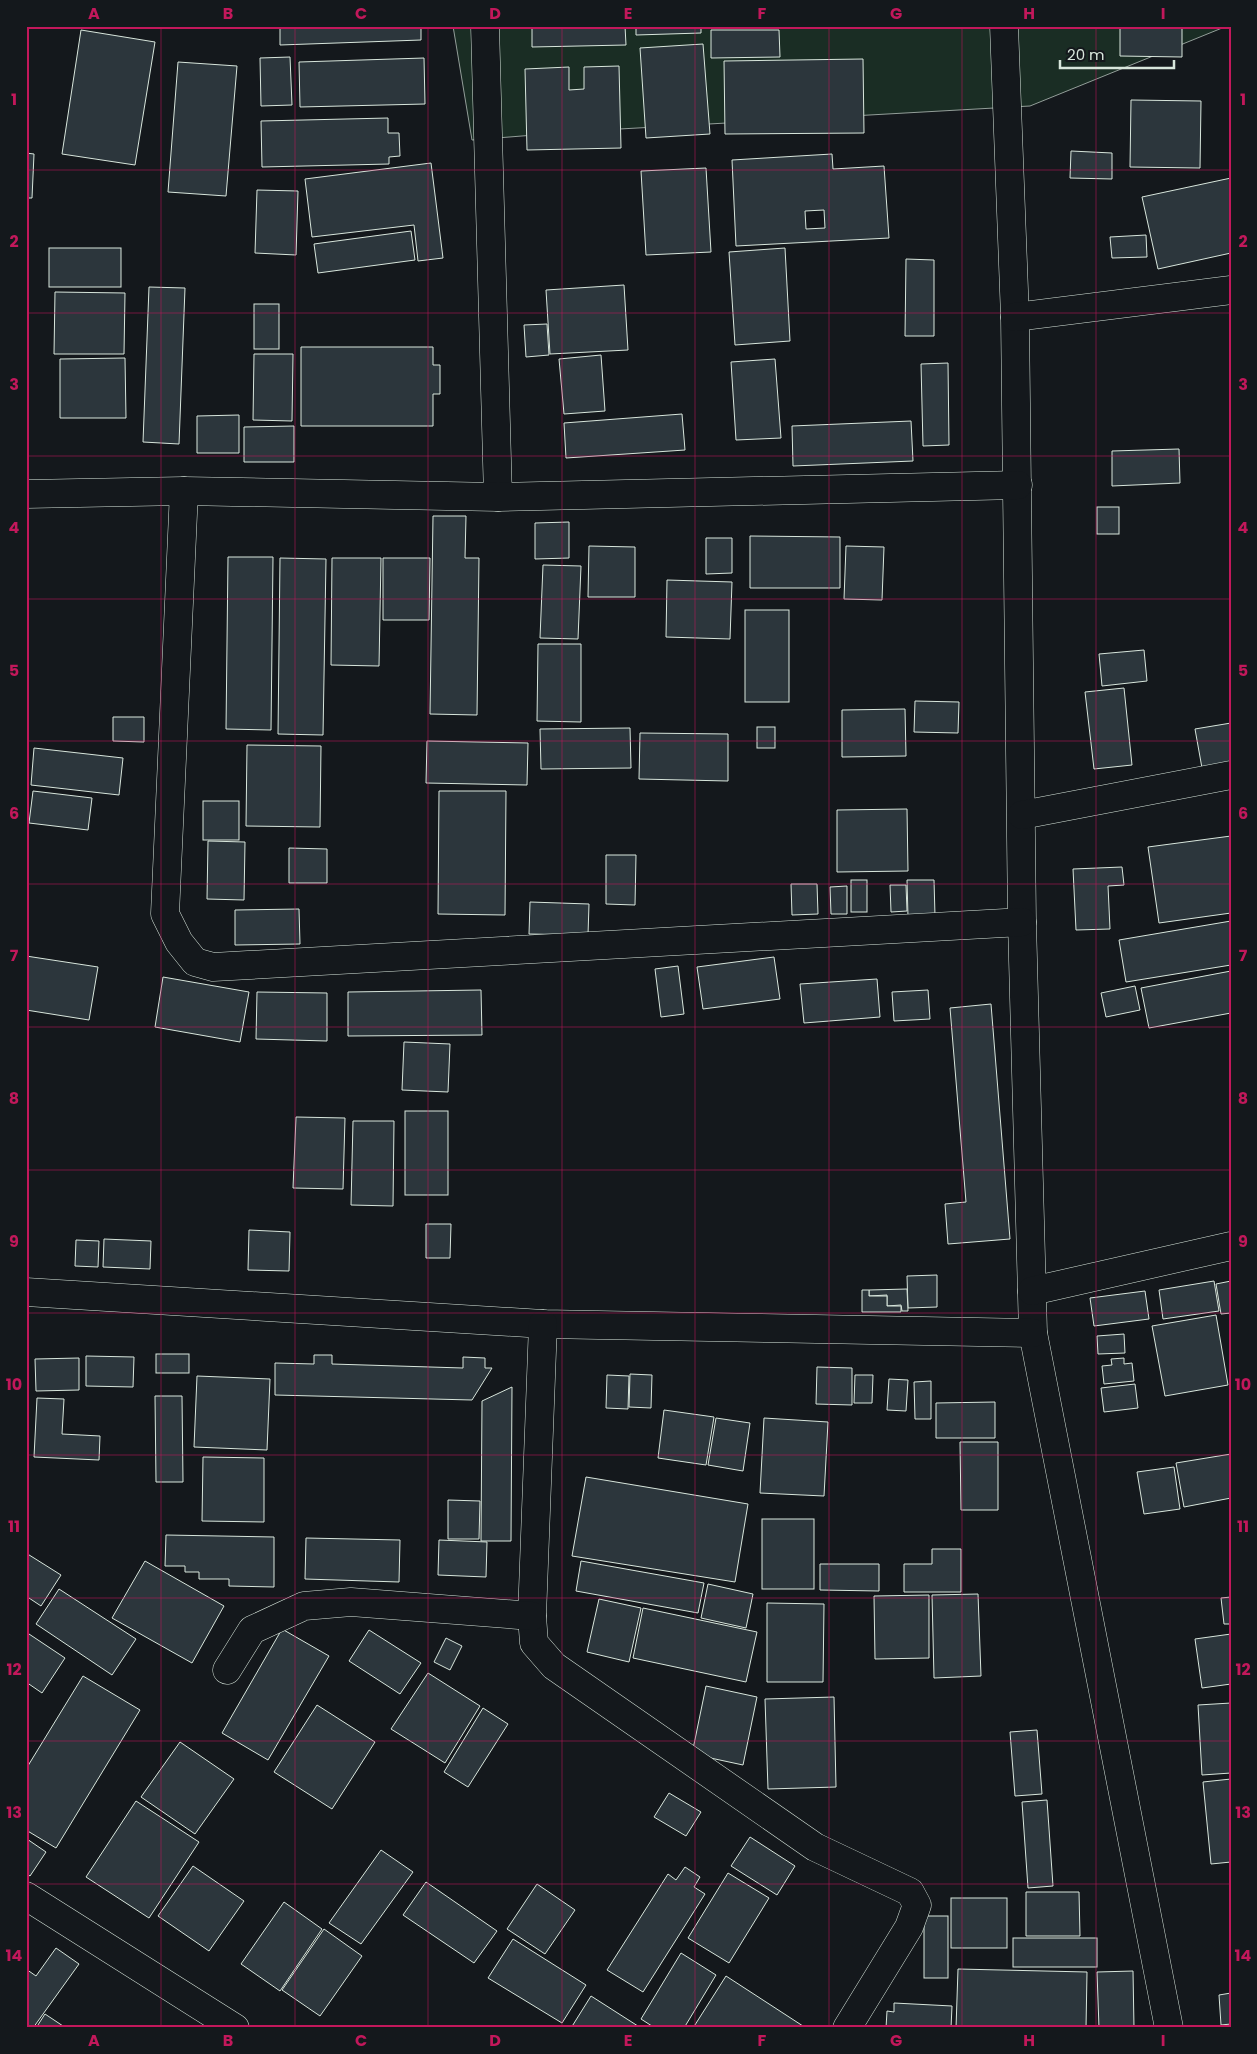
<svg xmlns="http://www.w3.org/2000/svg" width="1257" height="2054" font-family="Poppins,sans-serif">
	<style>
		.green { fill: #1a2d24; stroke: #939e99 }
		.building { fill: #2c363c; stroke: #d8e6dc; fill-rule: evenodd }
		.lines { fill: none; stroke-linecap: round; stroke-linejoin: round }
		.minor-casing { stroke: #d8e6dc; stroke-width: 29 }
		.minor { stroke: #14181c; stroke-width: 28 }
		.grid { fill: none; stroke: #c2185b; stroke-width: 1; stroke-opacity: 0.55 }
		.neatline { fill: none; stroke: #c2185b; stroke-width: 2 }
		.grid-label { font-size: 16px; text-anchor: middle; font-weight: bold; fill: #c2185b }
	</style>
	<rect width="100%" height="100%" fill="#14181c"/>
	<path class="green" d="M453,26H1227L1030,106L584,131L472,140Z"/>
	<g class="building">
		<path d="M280,26H421V40L280,45Z"/>
		<path d="M532,26H625L626,45L532,47Z"/>
		<path d="M636,26H701V33L636,35Z"/>
		<path d="M1120,26H1182V57L1120,56Z"/>
		<path d="M81,30L155,42L135,165L62,154Z"/>
		<path d="M711,30H779L780,57L711,58Z"/>
		<path d="M703,44L710,134L646,138L640,48Z"/>
		<path d="M290,57L292,105L261,106L260,58Z"/>
		<path d="M424,58L425,104L300,107L299,62Z"/>
		<path d="M863,59L864,133L725,134L724,61Z"/>
		<path d="M178,62L237,66L226,196L168,192Z"/>
		<path d="M619,66L621,148L527,150L525,69L569,67V90L584,89V67Z"/>
		<path d="M1131,100L1201,101L1200,168L1130,167Z"/>
		<path d="M388,118V133H399L400,156L389,157V164L262,167L261,121Z"/>
		<path d="M1071,151L1112,153V179L1070,178Z"/>
		<path d="M26,153L34,154L32,198H26Z"/>
		<path d="M832,154L833,169L884,166L889,238L736,246L732,160ZM824,210L825,228L806,229L805,211Z"/>
		<path d="M431,163L443,258L418,261L414,225L312,237L305,179Z"/>
		<path d="M706,168L711,252L646,255L641,171Z"/>
		<path d="M1231,178V253L1158,269L1142,197Z"/>
		<path d="M257,190L298,191L296,255L255,253Z"/>
		<path d="M411,231L415,260L318,273L314,244Z"/>
		<path d="M1146,235L1147,257L1112,258L1110,237Z"/>
		<rect x="49" y="248" width="72" height="39"/>
		<path d="M785,248L790,341L735,345L729,252Z"/>
		<path d="M906,259L934,260V336H905Z"/>
		<path d="M624,285L628,350L550,354L546,290Z"/>
		<path d="M149,287L185,288L179,444L143,442Z"/>
		<path d="M55,292L125,293L124,354H54Z"/>
		<rect x="254" y="304" width="25" height="45"/>
		<path d="M547,324L549,355L526,357L524,325Z"/>
		<path d="M301,347H433V365H440V394H433V426H301Z"/>
		<path d="M254,354H293L292,421L253,420Z"/>
		<path d="M601,355L605,411L564,414L559,359Z"/>
		<path d="M125,358L126,418H60V359Z"/>
		<path d="M775,359L781,438L736,440L731,362Z"/>
		<path d="M948,363L949,445L923,446L921,364Z"/>
		<path d="M26,414H28L27,458H26Z"/>
		<path d="M682,414L685,450L566,458L564,423Z"/>
		<path d="M239,415V453H197V416Z"/>
		<path d="M911,421L913,461L793,466L792,426Z"/>
		<path d="M294,426V462H244V427Z"/>
		<path d="M1179,449L1180,483L1112,486V451Z"/>
		<rect x="1097" y="507" width="22" height="27"/>
		<path d="M433,516H466L465,558H479L477,715L430,714Z"/>
		<path d="M569,522V558L535,559V523Z"/>
		<path d="M750,536L840,537V588H750Z"/>
		<path d="M706,538H732V573L706,574Z"/>
		<path d="M589,546L635,547V597H588Z"/>
		<path d="M846,546L884,547L882,600L844,599Z"/>
		<path d="M228,557H273L271,730L226,729Z"/>
		<path d="M280,558L326,559L323,735L278,734Z"/>
		<path d="M332,558H381L379,666L331,665Z"/>
		<path d="M383,558H430L429,620H383Z"/>
		<path d="M543,565L581,566L578,639L540,638Z"/>
		<path d="M667,580L732,582L730,639L666,637Z"/>
		<rect x="745" y="610" width="44" height="92"/>
		<path d="M538,644H581V722L537,721Z"/>
		<path d="M1144,650L1147,681L1102,686L1099,654Z"/>
		<path d="M1124,688L1132,765L1094,769L1085,692Z"/>
		<path d="M915,701L959,702L958,733L914,732Z"/>
		<path d="M905,709L906,756L842,757V710Z"/>
		<path d="M113,717H144V742L113,741Z"/>
		<path d="M1231,723V763L1202,768L1195,729Z"/>
		<rect x="757" y="727" width="18" height="21"/>
		<path d="M630,728L631,768L541,769L540,729Z"/>
		<path d="M640,733L728,734V781L639,779Z"/>
		<path d="M427,741L528,743L527,785L426,783Z"/>
		<path d="M247,745L321,746L320,827L246,826Z"/>
		<path d="M34,748L123,758L119,795L31,785Z"/>
		<path d="M33,791L92,798L88,830L29,823Z"/>
		<path d="M439,791H506L505,915L438,914Z"/>
		<rect x="203" y="801" width="36" height="39"/>
		<path d="M907,809L908,871L837,872V810Z"/>
		<path d="M1231,836V913L1159,923L1148,847Z"/>
		<path d="M208,841L245,842L244,900L207,899Z"/>
		<path d="M289,848L327,849V883H289Z"/>
		<path d="M606,855H636L635,905L606,904Z"/>
		<path d="M1122,867L1124,885L1108,886L1110,929L1076,930L1073,869Z"/>
		<rect x="851" y="880" width="16" height="32"/>
		<path d="M907,880H934L935,916L908,917Z"/>
		<path d="M791,884H817L818,914L792,915Z"/>
		<path d="M890,885H906L907,911L891,912Z"/>
		<path d="M847,886V914H831L830,887Z"/>
		<path d="M530,902L589,904L588,935L529,934Z"/>
		<path d="M299,909L300,944L235,945V910Z"/>
		<path d="M1231,921V965L1126,982L1119,940Z"/>
		<path d="M26,956L98,967L89,1020L26,1010Z"/>
		<path d="M774,957L780,999L703,1009L697,967Z"/>
		<path d="M678,966L684,1014L661,1017L655,969Z"/>
		<path d="M1231,971V1013L1149,1028L1141,988Z"/>
		<path d="M163,977L249,992L240,1042L155,1027Z"/>
		<path d="M877,979L880,1017L804,1023L800,984Z"/>
		<path d="M1135,986L1140,1010L1106,1017L1101,993Z"/>
		<path d="M481,990L482,1035L348,1036V992Z"/>
		<path d="M928,990L930,1019L894,1021L892,992Z"/>
		<path d="M257,992L327,993V1041L256,1039Z"/>
		<path d="M991,1004L1010,1239L948,1244L945,1204L966,1202L950,1008Z"/>
		<path d="M404,1042L450,1044L448,1092L402,1090Z"/>
		<rect x="405" y="1111" width="43" height="84"/>
		<path d="M296,1117L345,1118L343,1189L293,1188Z"/>
		<path d="M353,1121H394L393,1206L351,1205Z"/>
		<path d="M426,1224H451L450,1258H426Z"/>
		<path d="M249,1230L290,1232L289,1271L248,1270Z"/>
		<path d="M104,1239L151,1241L150,1269L103,1267Z"/>
		<path d="M76,1240L99,1241L98,1267L75,1266Z"/>
		<path d="M937,1275V1307L908,1308L907,1276Z"/>
		<path d="M1214,1281L1219,1311L1163,1319L1159,1290Z"/>
		<path d="M1231,1281V1313L1221,1314L1216,1284Z"/>
		<path d="M907,1289L908,1311H902L901,1305L887,1306V1295L869,1296V1290Z"/>
		<path d="M862,1290H869V1296H887V1306H901V1312H862Z"/>
		<path d="M1145,1291L1149,1319L1094,1326L1090,1298Z"/>
		<path d="M1216,1315L1228,1385L1165,1396L1152,1326Z"/>
		<path d="M1124,1334L1125,1353L1098,1354L1097,1336Z"/>
		<rect x="156" y="1354" width="33" height="19"/>
		<path d="M314,1355H332V1364L463,1368V1357L485,1358V1368H492L472,1400L275,1395V1363L314,1364Z"/>
		<path d="M86,1356L134,1357L133,1387L86,1386Z"/>
		<path d="M79,1358V1390L36,1391L35,1359Z"/>
		<path d="M1124,1358V1364L1132,1363L1134,1381L1104,1384L1102,1366L1112,1365L1111,1359Z"/>
		<path d="M817,1367L852,1368V1405L816,1404Z"/>
		<path d="M630,1374L652,1375L651,1408L629,1407Z"/>
		<path d="M607,1375L629,1376L628,1409L606,1408Z"/>
		<path d="M855,1375H873L872,1403H854Z"/>
		<path d="M197,1376L270,1379L267,1450L194,1447Z"/>
		<path d="M889,1379L908,1380L906,1411L887,1410Z"/>
		<path d="M931,1381V1419H915L914,1382Z"/>
		<path d="M1135,1384L1138,1408L1104,1412L1101,1388Z"/>
		<path d="M512,1387L511,1541H481L482,1401Z"/>
		<path d="M155,1396H182L183,1482H156Z"/>
		<path d="M37,1398L64,1399L62,1434L100,1436L99,1460L34,1457Z"/>
		<path d="M995,1402V1438H936V1403Z"/>
		<path d="M664,1410L714,1417L706,1465L658,1458Z"/>
		<path d="M716,1418L750,1423L743,1471L708,1465Z"/>
		<path d="M764,1418L828,1422L824,1496L760,1493Z"/>
		<path d="M960,1442H998V1510H961Z"/>
		<path d="M1231,1454V1498L1184,1507L1176,1463Z"/>
		<path d="M203,1457L264,1458V1522L202,1521Z"/>
		<path d="M1174,1467L1180,1509L1144,1514L1137,1472Z"/>
		<path d="M586,1477L748,1504L735,1582L572,1556Z"/>
		<path d="M448,1500L480,1501L479,1539H448Z"/>
		<rect x="762" y="1519" width="52" height="70"/>
		<path d="M166,1535L274,1537V1587L229,1586V1579H199V1572H185V1566H165Z"/>
		<path d="M306,1538L400,1540L399,1582L305,1579Z"/>
		<path d="M439,1540L487,1542L486,1577L438,1575Z"/>
		<path d="M932,1549H961V1592H904V1564H932Z"/>
		<path d="M26,1553L61,1575L41,1606L26,1596Z"/>
		<path d="M145,1561L224,1606L192,1663L112,1618Z"/>
		<path d="M581,1561L704,1583L698,1613L576,1591Z"/>
		<path d="M820,1564H879V1591L820,1590Z"/>
		<path d="M708,1584L753,1594L746,1628L701,1618Z"/>
		<path d="M59,1589L136,1639L112,1675L36,1624Z"/>
		<path d="M978,1594L981,1676L934,1678L932,1595Z"/>
		<path d="M929,1595V1658L875,1659L874,1596Z"/>
		<path d="M1231,1597V1624H1224L1221,1598Z"/>
		<path d="M599,1599L641,1608L629,1662L587,1652Z"/>
		<path d="M767,1603L824,1604L823,1682H767Z"/>
		<path d="M643,1608L757,1632L746,1682L633,1658Z"/>
		<path d="M282,1629L329,1656L268,1760L222,1733Z"/>
		<path d="M369,1630L421,1663L400,1694L349,1661Z"/>
		<path d="M26,1632L65,1658L42,1693L26,1682Z"/>
		<path d="M1231,1634V1684L1202,1688L1195,1639Z"/>
		<path d="M446,1638L462,1646L450,1670L434,1662Z"/>
		<path d="M428,1673L480,1706L445,1763L391,1729Z"/>
		<path d="M83,1676L140,1710L56,1848L26,1830V1769Z"/>
		<path d="M706,1686L757,1697L743,1765L692,1754Z"/>
		<path d="M834,1697L836,1787L768,1789L765,1699Z"/>
		<path d="M1231,1703V1773L1202,1775L1198,1705Z"/>
		<path d="M317,1705L375,1742L332,1809L274,1772Z"/>
		<path d="M483,1708L508,1724L468,1787L444,1772Z"/>
		<path d="M1037,1730L1042,1794L1015,1796L1010,1732Z"/>
		<path d="M180,1742L234,1779L195,1834L141,1797Z"/>
		<path d="M1231,1779V1862L1211,1864L1203,1782Z"/>
		<path d="M669,1793L701,1812L686,1836L654,1817Z"/>
		<path d="M1047,1800L1053,1886L1028,1888L1022,1802Z"/>
		<path d="M136,1801L199,1842L149,1918L86,1877Z"/>
		<path d="M750,1837L795,1866L777,1895L731,1866Z"/>
		<path d="M27,1839L46,1852L30,1876L26,1873Z"/>
		<path d="M381,1850L413,1872L361,1944L329,1923Z"/>
		<path d="M193,1866L244,1901L209,1951L158,1916Z"/>
		<path d="M685,1867L700,1877L694,1887L705,1894L643,1992L607,1970L668,1874L676,1880Z"/>
		<path d="M728,1873L769,1898L729,1963L688,1938Z"/>
		<path d="M426,1882L497,1931L474,1963L403,1915Z"/>
		<path d="M537,1884L575,1910L545,1954L507,1929Z"/>
		<path d="M1026,1892H1079L1080,1936H1026Z"/>
		<rect x="951" y="1898" width="56" height="50"/>
		<path d="M284,1902L322,1929L280,1991L241,1964Z"/>
		<rect x="924" y="1916" width="24" height="62"/>
		<path d="M324,1929L362,1956L320,2016L282,1990Z"/>
		<rect x="1013" y="1938" width="84" height="29"/>
		<path d="M513,1939L586,1985L562,2023L488,1978Z"/>
		<path d="M56,1948L79,1964L33,2028H26V1969L36,1976Z"/>
		<path d="M681,1953L716,1975L684,2028H655L641,2019Z"/>
		<path d="M958,1969L1087,1972L1086,2028H956Z"/>
		<path d="M1133,1971L1134,2028H1099L1097,1972Z"/>
		<path d="M726,1976L806,2028H693Z"/>
		<path d="M1231,1993V2024L1221,2025L1219,1995Z"/>
		<path d="M591,1996L641,2028H571Z"/>
		<path d="M894,2003L952,2006L951,2028H886L887,2011L894,2012Z"/>
		<path d="M45,2014L66,2028H36Z"/>
	</g>
	<g class="lines">
		<defs>
			<g id="minor">
				<path d="M485,26L498,497"/>
				<path d="M1004,26L1015,317L1022,922L1033,1333L1169,2028"/>
				<path d="M1015,317L1231,290"/>
				<path d="M184,491L165,914L179,942L195,962L213,967L1022,922"/>
				<path d="M26,494L184,491L498,497L1018,485"/>
				<path d="M1022,815L1231,775"/>
				<path d="M1032,1291L1231,1246"/>
				<path d="M26,1292L543,1324L1033,1333"/>
				<path d="M543,1324L532,1616L534,1643L554,1666L815,1847L910,1892L917,1905L909,1927L847,2028"/>
				<path d="M227,1670L252,1630L304,1606L351,1602L532,1616"/>
				<path d="M26,1896L235,2028"/>
			</g>
		</defs>
		<use href="#minor" class="minor-casing"/>
		<use href="#minor" class="minor"/>
	</g>
	<path class="grid" d="M161,26V2028M295,26V2028M428,26V2028M562,26V2028M695,26V2028M829,26V2028M962,26V2028M1096,26V2028M26,170H1231M26,313H1231M26,456H1231M26,599H1231M26,741H1231M26,884H1231M26,1027H1231M26,1170H1231M26,1313H1231M26,1455H1231M26,1598H1231M26,1741H1231M26,1884H1231"/>
	<rect width="1257" height="2054" fill="none" stroke="#14181c" stroke-width="55"/>
	<path d="M1060 60v8h114v-8" fill="none" stroke="#d8e6dc" stroke-width="2.5"/>
	<text x="1067" y="60" font-size="15" fill="#d8e6dc" stroke="#14181c" stroke-width="4" paint-order="stroke">20 m</text>
	<rect x="28" y="28" width="1202" height="1998" class="neatline"/>
	<g class="grid-label">
		<text x="94" y="19">A</text>
		<text x="228" y="19">B</text>
		<text x="361" y="19">C</text>
		<text x="495" y="19">D</text>
		<text x="628" y="19">E</text>
		<text x="762" y="19">F</text>
		<text x="896" y="19">G</text>
		<text x="1029" y="19">H</text>
		<text x="1163" y="19">I</text>
		<text x="14" y="105">1</text>
		<text x="1243" y="105">1</text>
		<text x="14" y="247">2</text>
		<text x="1243" y="247">2</text>
		<text x="14" y="390">3</text>
		<text x="1243" y="390">3</text>
		<text x="14" y="533">4</text>
		<text x="1243" y="533">4</text>
		<text x="14" y="676">5</text>
		<text x="1243" y="676">5</text>
		<text x="14" y="819">6</text>
		<text x="1243" y="819">6</text>
		<text x="14" y="961">7</text>
		<text x="1243" y="961">7</text>
		<text x="14" y="1104">8</text>
		<text x="1243" y="1104">8</text>
		<text x="14" y="1247">9</text>
		<text x="1243" y="1247">9</text>
		<text x="14" y="1390">10</text>
		<text x="1243" y="1390">10</text>
		<text x="14" y="1532">11</text>
		<text x="1243" y="1532">11</text>
		<text x="14" y="1675">12</text>
		<text x="1243" y="1675">12</text>
		<text x="14" y="1818">13</text>
		<text x="1243" y="1818">13</text>
		<text x="14" y="1961">14</text>
		<text x="1243" y="1961">14</text>
		<text x="94" y="2046">A</text>
		<text x="228" y="2046">B</text>
		<text x="361" y="2046">C</text>
		<text x="495" y="2046">D</text>
		<text x="628" y="2046">E</text>
		<text x="762" y="2046">F</text>
		<text x="896" y="2046">G</text>
		<text x="1029" y="2046">H</text>
		<text x="1163" y="2046">I</text>
	</g>
</svg>
